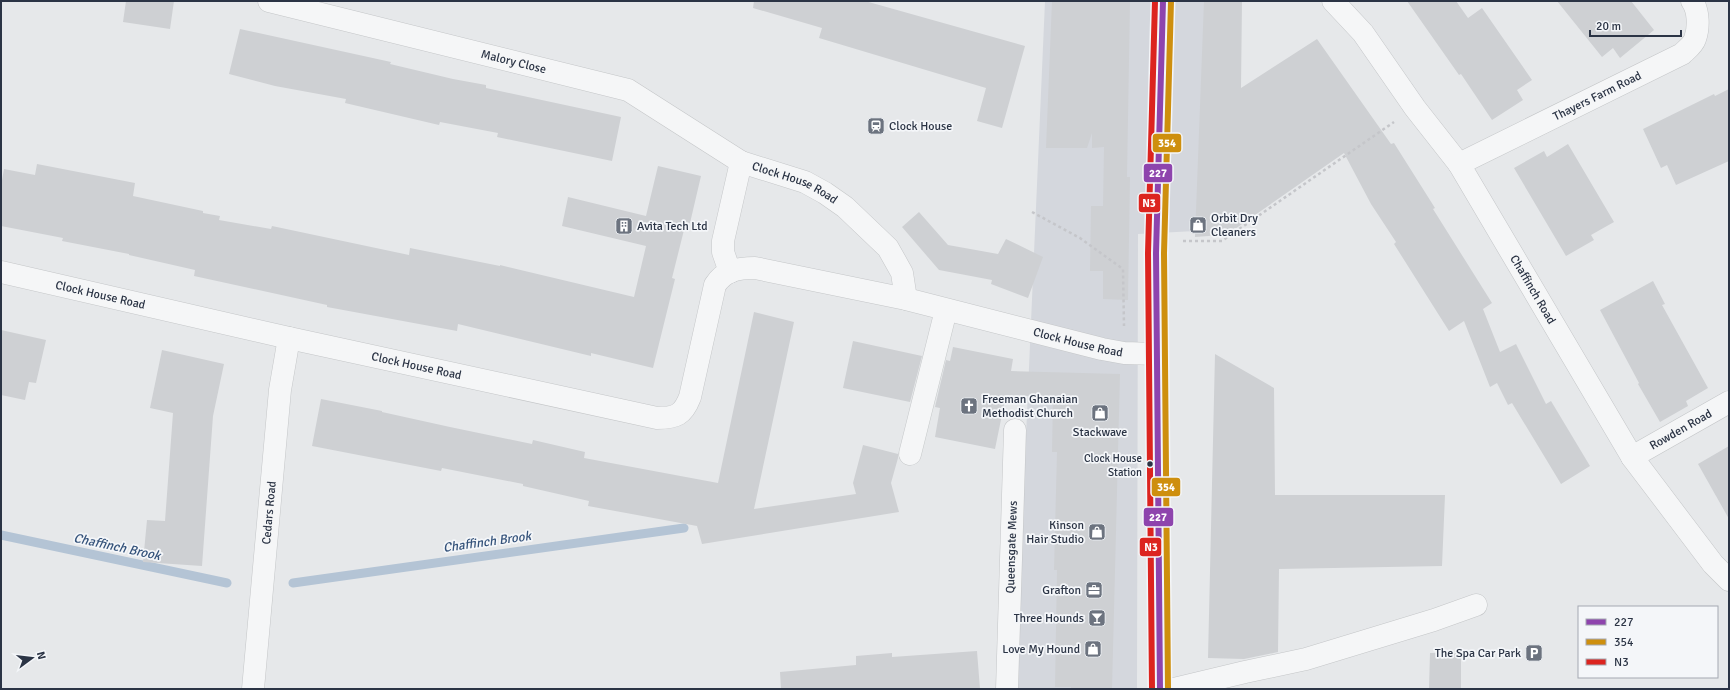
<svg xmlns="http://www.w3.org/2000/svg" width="1730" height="690" font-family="Signika,sans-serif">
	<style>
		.built { fill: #d4d7dd }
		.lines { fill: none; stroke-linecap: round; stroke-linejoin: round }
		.stream { stroke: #b4c4d5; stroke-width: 9 }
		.building { fill: #ced0d3 }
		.minor-casing { stroke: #c4c6c8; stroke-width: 23 }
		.major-casing { stroke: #c2c5c8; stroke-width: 23 }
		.path { stroke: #c5c6ca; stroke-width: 2.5; stroke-dasharray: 3 3; stroke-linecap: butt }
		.minor { stroke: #f5f6f7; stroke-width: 22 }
		.major { stroke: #f8f8f8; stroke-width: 22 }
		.bus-1-casing { stroke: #f4f6f9; stroke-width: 9 }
		.bus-2-casing { stroke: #f4f6f9; stroke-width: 9 }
		.bus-3-casing { stroke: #f4f6f9; stroke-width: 9 }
		.bus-1 { stroke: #8e44ad; stroke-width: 6 }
		.bus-2 { stroke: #ce8f0e; stroke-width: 6 }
		.bus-3 { stroke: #dc241f; stroke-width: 6 }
		.bus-dot { fill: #2b3445; stroke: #f4f6f9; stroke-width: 1.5 }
		.labels { text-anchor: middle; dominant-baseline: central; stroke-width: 3.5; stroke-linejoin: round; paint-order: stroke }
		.bus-label { font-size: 11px; fill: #2b3445; stroke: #f4f6f9; text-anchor: end }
		.street-label { font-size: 12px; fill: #2b3445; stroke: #f4f6f9 }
		.poi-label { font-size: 12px; fill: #2b3445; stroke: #f4f6f9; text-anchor: end }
		.water-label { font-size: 13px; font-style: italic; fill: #34527a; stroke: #f4f6f9 }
		.line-badge { stroke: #f4f6f9; stroke-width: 1.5 }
		.badge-label { font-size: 11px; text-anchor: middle; font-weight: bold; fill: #fff }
	</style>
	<rect width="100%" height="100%" fill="#e6e8ea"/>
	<path class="built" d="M1045,1H1235L1234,229L1138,234L1137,689H1015Z"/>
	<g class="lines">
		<g class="stream">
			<path d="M1,535L227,583"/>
			<path d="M293,583L684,528"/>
		</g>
	</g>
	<g class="building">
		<path d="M126,1H174L170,29L123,22Z"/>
		<path d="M754,1H865L1025,46L1002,128L977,121L986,88L819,38L822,28L753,8Z"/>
		<path d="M1052,1H1130L1127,177H1130L1128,300L1103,299V271H1090L1091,206H1103L1104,147L1092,148V133L1087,148H1046Z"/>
		<path d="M1204,1H1242L1241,88L1317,39L1391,144L1394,143L1435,208L1433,209L1492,303L1483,309L1500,352L1516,344L1546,404L1551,401L1590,466L1561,484L1512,403L1508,405L1497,383L1490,387L1464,321L1449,331L1394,244L1396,242L1371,204L1344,153L1235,229V234L1195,237Z"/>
		<path d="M1407,1H1456L1468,18L1482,8L1532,80L1517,90L1523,100L1492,120L1461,74L1459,75Z"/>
		<path d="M1557,1H1631L1654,30L1620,58L1613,48L1602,57Z"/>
		<path d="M240,29L391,62L390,64L453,79L486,85V88L621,117L612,161L497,137L498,133L440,122L439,125L345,103L346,99L275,86L229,74Z"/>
		<path d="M1729,89V161L1676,185L1667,165L1661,168L1643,129L1714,94L1715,96Z"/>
		<path d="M1568,144L1614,222L1591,235L1594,240L1566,256L1514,168L1544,151L1547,157Z"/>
		<path d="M37,164L135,183L133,196L203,211V213L220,216L219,220L271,229L272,226L409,255L410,248L500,266V265L634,297L646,246L562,226L568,197L646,216L658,166L701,176L690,223L686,222L672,278L675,279L653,368L591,353V356L458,324L457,331L327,307V305L194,276L195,270L129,255V254L62,241L63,238L1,226V186L4,169L35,175Z"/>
		<path d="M919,212L948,245L998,254L1006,239L1043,257L1028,298L991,284L992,280L939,270L902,227Z"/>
		<path d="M1653,281L1665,304L1662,305L1708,388L1686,401L1688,406L1660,422L1638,384L1639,383L1600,310Z"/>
		<path d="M754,312L794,322L754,509L856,494L853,483L863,445L898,454V458L891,483L899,512L702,544L697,526L588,506L589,501L523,486V484L442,468L441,471L312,446L321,399L382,411V412L450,427L532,444L533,440L585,452L584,458L718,483Z"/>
		<path d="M1,330L46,340L36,383L29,382L25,400L1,395Z"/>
		<path d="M853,341L922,356L910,402L843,388Z"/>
		<path d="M953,347L1013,359L1011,371L1120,374L1112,689H1071V687H1055L1057,570H1054L1057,452H1052L1053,397L1006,395L995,449L935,437L940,408L935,407L946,360L950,361Z"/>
		<path d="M162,350L224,364L213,416L202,566L143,562L147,520L165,521L173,413L150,408Z"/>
		<path d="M1215,354L1274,388L1275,495H1445L1442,566L1279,569L1278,652L1244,659L1208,658Z"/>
		<path d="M1729,446V519L1698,464Z"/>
		<path d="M977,651L980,689H781L780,672L856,665V656L892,653V657Z"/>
		<path d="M1430,653H1461V689H1429Z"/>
	</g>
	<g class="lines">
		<defs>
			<g id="minor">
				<path id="s1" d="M269,1L628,90L741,162"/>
				<path id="s2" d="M1333,1L1363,33L1415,108L1459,164L1632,457L1713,564L1729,580"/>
				<path id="s3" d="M1459,164L1682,54C1686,50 1693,45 1695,39C1699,28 1699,11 1692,1"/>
				<path id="s4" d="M1,272L289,338L657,418C676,418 683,415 690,397L715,285C725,270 737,268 755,268L906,299L1102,349L1124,353L1157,354"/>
				<path id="s5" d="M730,272L723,252V241L741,162L805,182L825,193L845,207L888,248L902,273L906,299"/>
				<path d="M910,454L946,310"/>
				<path id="s6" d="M1632,457L1729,402"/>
				<path id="s7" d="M253,689L280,390L289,338"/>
				<path id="s8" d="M1007,689L1015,430"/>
				<path d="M1174,689L1245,672L1306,659L1434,620L1476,605"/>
			</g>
			<path id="major" d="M1160,689C1160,544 1157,399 1156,253C1156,169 1162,85 1163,1"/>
		</defs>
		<use href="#minor" class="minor-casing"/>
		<use href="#major" class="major-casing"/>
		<g class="path">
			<path d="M1032,212L1080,238L1123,269L1124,326"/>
			<path d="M1183,241H1222L1394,122"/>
		</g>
		<use href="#minor" class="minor"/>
		<use href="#major" class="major"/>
		<defs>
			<path id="bus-1" d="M1160,689L1156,253L1163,1"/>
			<path id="bus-2" d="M1168,689L1164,253L1171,1"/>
			<path id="bus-3" d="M1152,689L1148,253L1155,1"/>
		</defs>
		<use href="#bus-1" class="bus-1-casing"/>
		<use href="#bus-2" class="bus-2-casing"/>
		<use href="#bus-3" class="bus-3-casing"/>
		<use href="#bus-1" class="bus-1"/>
		<use href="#bus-2" class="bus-2"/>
		<use href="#bus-3" class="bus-3"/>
	</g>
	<defs>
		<symbol id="station-square" viewBox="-11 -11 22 22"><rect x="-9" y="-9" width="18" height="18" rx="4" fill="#6c737f" stroke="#f4f6f9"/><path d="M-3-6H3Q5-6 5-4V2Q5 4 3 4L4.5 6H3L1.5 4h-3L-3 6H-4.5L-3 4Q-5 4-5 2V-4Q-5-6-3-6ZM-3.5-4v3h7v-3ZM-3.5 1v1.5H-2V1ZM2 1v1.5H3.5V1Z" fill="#fff"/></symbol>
		<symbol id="shop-square" viewBox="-11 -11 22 22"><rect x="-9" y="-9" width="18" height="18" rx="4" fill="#6c737f" stroke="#f4f6f9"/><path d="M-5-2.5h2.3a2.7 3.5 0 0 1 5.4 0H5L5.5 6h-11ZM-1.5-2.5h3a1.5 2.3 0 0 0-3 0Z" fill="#fff"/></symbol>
		<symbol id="building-square" viewBox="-11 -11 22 22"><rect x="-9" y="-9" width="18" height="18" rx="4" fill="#6c737f" stroke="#f4f6f9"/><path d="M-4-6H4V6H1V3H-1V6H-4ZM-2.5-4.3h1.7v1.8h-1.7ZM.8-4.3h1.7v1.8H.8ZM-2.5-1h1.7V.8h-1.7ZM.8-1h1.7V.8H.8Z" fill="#fff"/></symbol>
		<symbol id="church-square" viewBox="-11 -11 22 22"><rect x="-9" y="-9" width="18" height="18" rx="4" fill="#6c737f" stroke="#f4f6f9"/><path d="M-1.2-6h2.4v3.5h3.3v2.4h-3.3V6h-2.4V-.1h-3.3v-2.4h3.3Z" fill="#fff"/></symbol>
		<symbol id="office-square" viewBox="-11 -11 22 22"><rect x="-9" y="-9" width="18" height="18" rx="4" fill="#6c737f" stroke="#f4f6f9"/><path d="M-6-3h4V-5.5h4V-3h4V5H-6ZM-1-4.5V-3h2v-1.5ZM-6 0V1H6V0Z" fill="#fff"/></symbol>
		<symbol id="bar-square" viewBox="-11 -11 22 22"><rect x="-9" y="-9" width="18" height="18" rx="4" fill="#6c737f" stroke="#f4f6f9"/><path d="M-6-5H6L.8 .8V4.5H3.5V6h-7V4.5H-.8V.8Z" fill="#fff"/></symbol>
		<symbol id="parking-square" viewBox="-11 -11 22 22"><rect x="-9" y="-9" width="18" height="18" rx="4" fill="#6c737f" stroke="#f4f6f9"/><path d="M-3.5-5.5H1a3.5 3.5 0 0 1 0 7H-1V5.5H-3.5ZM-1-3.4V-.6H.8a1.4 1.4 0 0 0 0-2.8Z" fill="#fff"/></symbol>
	</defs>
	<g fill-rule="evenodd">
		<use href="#station-square" x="866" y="116" width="20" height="20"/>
		<use href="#shop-square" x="1188" y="215" width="20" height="20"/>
		<use href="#building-square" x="614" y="216" width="20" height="20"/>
		<use href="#church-square" x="959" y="396" width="20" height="20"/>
		<use href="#shop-square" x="1090" y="403" width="20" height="20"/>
		<use href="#shop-square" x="1087" y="522" width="20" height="20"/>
		<use href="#office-square" x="1084" y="580" width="20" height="20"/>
		<use href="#bar-square" x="1087" y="608" width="20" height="20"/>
		<use href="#shop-square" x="1083" y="639" width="20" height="20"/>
		<use href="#parking-square" x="1524" y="643" width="20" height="20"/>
	</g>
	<circle class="bus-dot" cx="1150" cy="464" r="3.5"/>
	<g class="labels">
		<g class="bus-label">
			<text x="1142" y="458">Clock House<tspan x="1142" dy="14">Station</tspan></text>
		</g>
		<g class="street-label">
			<text stroke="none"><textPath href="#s1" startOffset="252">Malory Close</textPath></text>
			<text stroke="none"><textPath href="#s3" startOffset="154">Thayers Farm Road</textPath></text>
			<text stroke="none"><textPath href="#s5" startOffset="171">Clock House Road</textPath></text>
			<text stroke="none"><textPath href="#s2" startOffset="352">Chaffinch Road</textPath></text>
			<text stroke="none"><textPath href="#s4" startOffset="102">Clock House Road</textPath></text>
			<text stroke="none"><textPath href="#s4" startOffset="1207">Clock House Road</textPath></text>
			<text stroke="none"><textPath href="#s4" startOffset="426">Clock House Road</textPath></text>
			<text stroke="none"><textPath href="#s6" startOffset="56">Rowden Road</textPath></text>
			<text stroke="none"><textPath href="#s7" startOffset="177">Cedars Road</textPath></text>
			<text stroke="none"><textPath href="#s8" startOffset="142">Queensgate Mews</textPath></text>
		</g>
		<g class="poi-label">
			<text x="889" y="126" text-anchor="start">Clock House</text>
			<text x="1211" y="218" text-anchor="start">Orbit Dry<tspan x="1211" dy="14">Cleaners</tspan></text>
			<text x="637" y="226" text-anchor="start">Avita Tech Ltd</text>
			<text x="982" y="399" text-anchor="start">Freeman Ghanaian<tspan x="982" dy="14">Methodist Church</tspan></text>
			<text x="1100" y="432" text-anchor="middle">Stackwave</text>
			<text x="1084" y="525">Kinson<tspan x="1084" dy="14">Hair Studio</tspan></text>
			<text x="1081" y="590">Grafton</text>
			<text x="1084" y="618">Three Hounds</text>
			<text x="1080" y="649">Love My Hound</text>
			<text x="1521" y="653">The Spa Car Park</text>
		</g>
		<g class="water-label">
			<text transform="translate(487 542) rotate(-8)">Chaffinch Brook</text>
			<text transform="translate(117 547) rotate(12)">Chaffinch Brook</text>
		</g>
	</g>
	<g class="line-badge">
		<rect x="1152" y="133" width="30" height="20" rx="4" fill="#ce8f0e"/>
		<rect x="1143" y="163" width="30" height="20" rx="4" fill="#8e44ad"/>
		<rect x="1138" y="193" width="23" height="20" rx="4" fill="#dc241f"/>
		<rect x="1151" y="477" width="30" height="20" rx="4" fill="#ce8f0e"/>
		<rect x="1143" y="507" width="31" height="20" rx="4" fill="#8e44ad"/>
		<rect x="1139" y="537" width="23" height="20" rx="4" fill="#dc241f"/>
	</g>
	<g class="badge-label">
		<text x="1167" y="147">354</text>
		<text x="1158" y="177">227</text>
		<text x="1149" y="207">N3</text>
		<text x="1166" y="491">354</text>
		<text x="1158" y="521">227</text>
		<text x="1151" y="551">N3</text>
	</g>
	<rect width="1730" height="690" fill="none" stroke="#2b3445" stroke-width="4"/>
	<rect x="1578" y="606" width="140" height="72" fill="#f4f6f9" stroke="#a4a8b1"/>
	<rect x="1586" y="619" width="20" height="6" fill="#8e44ad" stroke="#a4a8b1"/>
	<text x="1614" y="626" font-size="12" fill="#2b3445">227</text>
	<rect x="1586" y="639" width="20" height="6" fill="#ce8f0e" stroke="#a4a8b1"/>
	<text x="1614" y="646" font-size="12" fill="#2b3445">354</text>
	<rect x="1586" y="659" width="20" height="6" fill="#dc241f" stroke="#a4a8b1"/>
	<text x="1614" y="666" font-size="12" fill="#2b3445">N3</text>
	<g transform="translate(32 658) rotate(75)" stroke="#f4f6f9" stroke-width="3" paint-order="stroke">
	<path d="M0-3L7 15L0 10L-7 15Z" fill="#2b3445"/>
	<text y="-6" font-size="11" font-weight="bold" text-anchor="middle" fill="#2b3445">N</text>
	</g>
	<path d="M1590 30v6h91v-6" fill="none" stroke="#2b3445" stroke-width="2"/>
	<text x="1596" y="30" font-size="12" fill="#2b3445" stroke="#f4f6f9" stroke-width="3" paint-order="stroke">20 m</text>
</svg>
